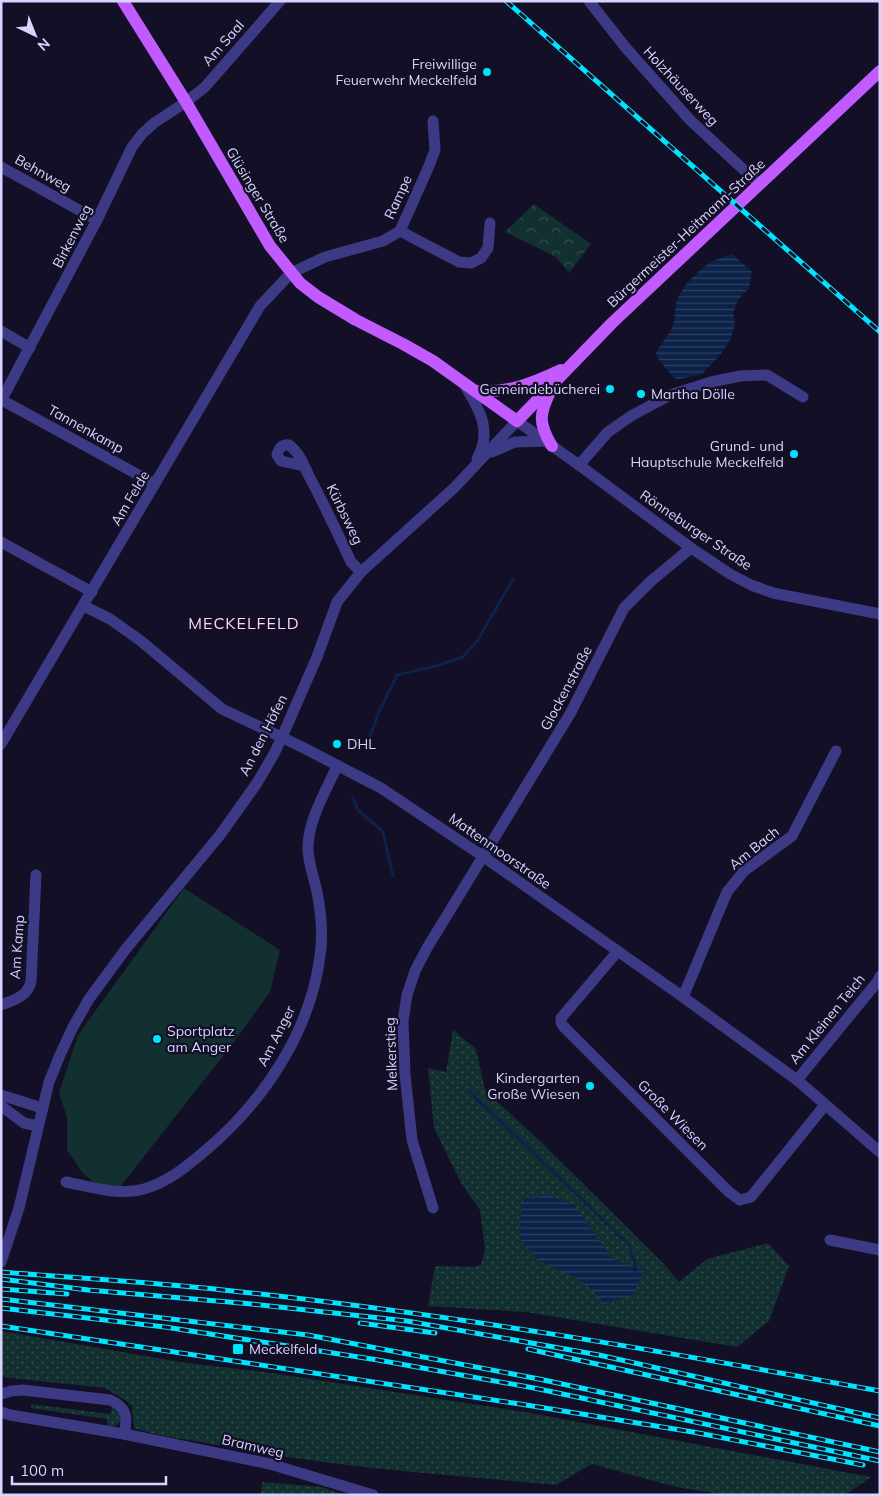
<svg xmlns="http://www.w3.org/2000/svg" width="881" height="1496" font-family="Mulish,sans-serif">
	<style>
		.grass { fill: url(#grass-dots) }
		.forest { fill: url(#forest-crowns) }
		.pitch { fill: #12302f }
		.water { fill: url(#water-rules) }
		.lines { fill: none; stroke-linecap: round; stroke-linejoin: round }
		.stream { stroke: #0c2248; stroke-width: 3 }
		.minor { stroke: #3d3a85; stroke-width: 11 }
		.major { stroke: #c25bff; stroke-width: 12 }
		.rail-casing { stroke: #00e5ff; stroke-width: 5 }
		.rail { stroke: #130f26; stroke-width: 3; stroke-dasharray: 9; stroke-linecap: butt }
		.poi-dot { fill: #00e5ff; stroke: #130f26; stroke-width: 2 }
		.labels { text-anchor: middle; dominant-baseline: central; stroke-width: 4.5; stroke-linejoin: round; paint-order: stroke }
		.street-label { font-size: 14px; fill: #d9d4ff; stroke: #130f26 }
		.poi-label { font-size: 14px; fill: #d9d4ff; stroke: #130f26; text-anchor: end }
		.quarter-label { font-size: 16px; letter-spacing: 1px; fill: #ffd6f0; stroke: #130f26 }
	</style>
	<defs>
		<pattern id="grass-dots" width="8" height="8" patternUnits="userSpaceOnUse" patternTransform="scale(1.25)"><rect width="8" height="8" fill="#12302f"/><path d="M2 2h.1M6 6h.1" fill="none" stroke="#344d4e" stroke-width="1.8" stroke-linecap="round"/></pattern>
		<pattern id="forest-crowns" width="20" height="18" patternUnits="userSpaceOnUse" patternTransform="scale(1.25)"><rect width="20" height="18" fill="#12302f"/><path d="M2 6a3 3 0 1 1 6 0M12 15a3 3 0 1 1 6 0" fill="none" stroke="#344d4e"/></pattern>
		<pattern id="water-rules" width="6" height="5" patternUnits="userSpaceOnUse" patternTransform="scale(1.25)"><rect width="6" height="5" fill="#0c2248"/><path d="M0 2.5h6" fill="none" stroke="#2f4163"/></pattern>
	</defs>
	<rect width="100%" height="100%" fill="#130f26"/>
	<g class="grass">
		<path d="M453,1030L476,1049L485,1090L546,1147L664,1264L679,1282L707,1259L768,1243L789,1266L769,1321L737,1347L526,1312L428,1306L435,1266L473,1267L481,1265L485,1249L480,1210L461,1183L434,1128L428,1068L446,1072Z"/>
		<path d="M1,1331L180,1362L272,1373L525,1412L871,1477L845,1495H726L676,1487L592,1464L556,1485C441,1474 325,1467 212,1444C187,1439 159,1437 134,1428L132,1406L125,1400L105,1388L10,1378L1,1376Z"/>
		<path d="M31,1404L111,1414L112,1407L120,1414L121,1421L116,1426H107V1419L31,1408Z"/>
		<path d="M262,1482L322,1487L344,1495H261Z"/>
	</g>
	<path class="forest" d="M534,204L591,244L569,273L556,257L505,232Z"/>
	<path class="pitch" d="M184,888L280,950L270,992L234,1042L120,1187L95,1184L82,1172L67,1150V1117L59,1093L78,1035Z"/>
	<g class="water">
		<path d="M732,254L752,272L749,288L738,300L733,313L735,324L731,338L721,354L702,374L680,379L674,378L659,360L656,353C660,345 667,338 671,330C676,322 674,313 676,304C679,289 700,268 713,261C719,258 726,256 732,254Z"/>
		<path d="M548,1195L574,1204L603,1246L614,1259L644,1271L633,1295L604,1304L592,1290L575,1277L539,1261L521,1241L520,1219L524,1198Z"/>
	</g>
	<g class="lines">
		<g class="stream">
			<path d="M366,747L379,712L397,675L436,666L463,657L478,640L513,579"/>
			<path d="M353,798L358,810L383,832L393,876"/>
			<path d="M469,1091L629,1245L636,1268L635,1271"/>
		</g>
		<g class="minor">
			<path d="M589,1L626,48L690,120L759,184"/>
			<path d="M1,167L97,220"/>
			<path d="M400,231L459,262L471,263L481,258L488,248L490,223"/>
			<path d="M1,331L30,348"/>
			<path d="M464,384C479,409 493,430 477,459"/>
			<path d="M2,400L155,484"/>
			<path d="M1,401L97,220L132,147L142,134L154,123L186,102L205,87L280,1"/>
			<path d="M492,452L515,442L546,441"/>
			<path d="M579,465L608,432L631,416L670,395L711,382L740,376L767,375L803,397"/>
			<path d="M304,466L281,461L277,455C279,448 282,444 289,445C300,453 304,466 310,478C325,506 338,534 351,562L361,572"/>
			<path d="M1,542L92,592"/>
			<path d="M84,606L110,619L141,641L222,709L300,746L381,788L484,857L683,997L797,1080L880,1152"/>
			<path d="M1,744L260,306L291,273L325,257L383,241L400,231L429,166L435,150L433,121"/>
			<path d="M618,951L561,1018V1022L563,1026L729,1192L740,1200L751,1197L825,1105"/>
			<path d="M683,997L727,892L744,871L792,836L836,751"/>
			<path d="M1,1005C15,1000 28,996 31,981L36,875"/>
			<path d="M797,1080L878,981L880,976"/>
			<path d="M1,1095L42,1108"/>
			<path d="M1,1106L24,1123L38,1126"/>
			<path d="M66,1182C91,1187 119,1196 144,1189C168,1182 186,1167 205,1151C263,1102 310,1033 320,956C323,936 321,912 317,892C314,877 308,863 308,848C308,820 326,791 337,766"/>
			<path d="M433,1208L412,1140L405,1074L403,1021L407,995L415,971L427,948L570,714L624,608L651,581L691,548"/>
			<path d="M830,1240L880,1250"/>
			<path d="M1,1262L19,1208L49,1082L60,1055L73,1027L89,999L125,950L220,835L257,783L274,754L282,737L317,657L337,602L361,572L454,488L517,421L579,465L691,548L730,574L751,585L773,593L880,614"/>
			<path d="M1,1394L11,1391L23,1390L110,1400C127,1407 128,1418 124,1434"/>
			<path d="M1,1412L10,1415L124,1434L270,1464L373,1495"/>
		</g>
		<g class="major">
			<path d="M123,1L186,102L270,246L300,283L318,297L356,320L403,344L433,361L517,421L612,323L880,71"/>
			<path d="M551,390C539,414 538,423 552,446"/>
			<path d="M475,391C509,393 531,384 561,370"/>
		</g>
		<defs>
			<g id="rail">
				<path d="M506,1L880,332"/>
				<path d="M1,1272C75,1278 150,1282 223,1290C444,1313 662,1351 880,1391"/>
				<path d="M1,1279L88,1290L252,1304L407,1321L599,1355L880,1418"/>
				<path d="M1,1289L67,1294"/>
				<path d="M1,1299L308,1335L539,1379L880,1452"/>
				<path d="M1,1308L165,1327L378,1360L534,1388L880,1461"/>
				<path d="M360,1323L435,1333"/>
				<path d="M1,1326L520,1404L693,1432L863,1465"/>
				<path d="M528,1349L880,1426"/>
			</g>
		</defs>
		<use href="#rail" class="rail-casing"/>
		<use href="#rail" class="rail"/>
	</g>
	<g class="poi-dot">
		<circle cx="487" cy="72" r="5"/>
		<circle cx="610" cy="389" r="5"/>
		<circle cx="641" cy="394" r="5"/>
		<circle cx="794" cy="454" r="5"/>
		<circle cx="337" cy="744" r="5"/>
		<circle cx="157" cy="1039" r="5"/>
		<circle cx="590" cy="1086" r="5"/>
		<rect x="232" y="1343" width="12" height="12" rx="2.5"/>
	</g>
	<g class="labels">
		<g class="street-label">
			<text transform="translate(223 43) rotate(-49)">Am Saal</text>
			<text transform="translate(681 86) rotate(47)">Holzhäuserweg</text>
			<text transform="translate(43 173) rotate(29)">Behnweg</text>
			<text transform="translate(258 195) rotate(59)">Glüsinger Straße</text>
			<text transform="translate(398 197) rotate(-65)">Rampe</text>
			<text transform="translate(686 233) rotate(-43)">Bürgermeister-Heitmann-Straße</text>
			<text transform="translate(72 236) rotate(-63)">Birkenweg</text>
			<text transform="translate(86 429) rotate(29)">Tannenkamp</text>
			<text transform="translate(130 498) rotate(-59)">Am Felde</text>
			<text transform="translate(345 514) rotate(64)">Kürbsweg</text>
			<text transform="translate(696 530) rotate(34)">Rönneburger Straße</text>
			<text transform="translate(566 688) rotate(-62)">Glockenstraße</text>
			<text transform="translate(263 735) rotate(-63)">An den Höfen</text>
			<text transform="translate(754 848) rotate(-39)">Am Bach</text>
			<text transform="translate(500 851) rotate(35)">Mattenmoorstraße</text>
			<text transform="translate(17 947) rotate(-86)">Am Kamp</text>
			<text transform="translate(827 1019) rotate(-51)">Am Kleinen Teich</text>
			<text transform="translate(276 1036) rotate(-63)">Am Anger</text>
			<text transform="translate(391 1054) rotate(-92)">Melkerstieg</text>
			<text transform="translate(673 1115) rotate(45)">Große Wiesen</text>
			<text transform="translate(253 1446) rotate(13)">Bramweg</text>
		</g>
		<g class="poi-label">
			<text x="477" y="64">Freiwillige<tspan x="477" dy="16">Feuerwehr Meckelfeld</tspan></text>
			<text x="600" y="389">Gemeindebücherei</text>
			<text x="651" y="394" text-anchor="start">Martha Dölle</text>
			<text x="784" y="446">Grund- und<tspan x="784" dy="16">Hauptschule Meckelfeld</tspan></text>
			<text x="347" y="744" text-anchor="start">DHL</text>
			<text x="167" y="1031" text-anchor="start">Sportplatz<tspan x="167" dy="16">am Anger</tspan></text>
			<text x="580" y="1078">Kindergarten<tspan x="580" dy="16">Große Wiesen</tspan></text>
			<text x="249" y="1349" text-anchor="start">Meckelfeld</text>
		</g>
		<g class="quarter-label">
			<text x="244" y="623">MECKELFELD</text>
		</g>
	</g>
	<rect width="881" height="1496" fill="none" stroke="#d9d4ff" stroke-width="5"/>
	<g transform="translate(35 35) rotate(137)" stroke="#130f26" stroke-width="4" paint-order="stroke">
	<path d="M0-4L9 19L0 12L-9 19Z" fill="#d9d4ff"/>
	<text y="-8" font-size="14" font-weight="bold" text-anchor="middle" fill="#d9d4ff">N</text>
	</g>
	<path d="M12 1476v8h154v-8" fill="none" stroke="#d9d4ff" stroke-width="2.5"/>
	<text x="20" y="1476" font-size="15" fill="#d9d4ff" stroke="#130f26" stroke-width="4" paint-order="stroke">100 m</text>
</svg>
